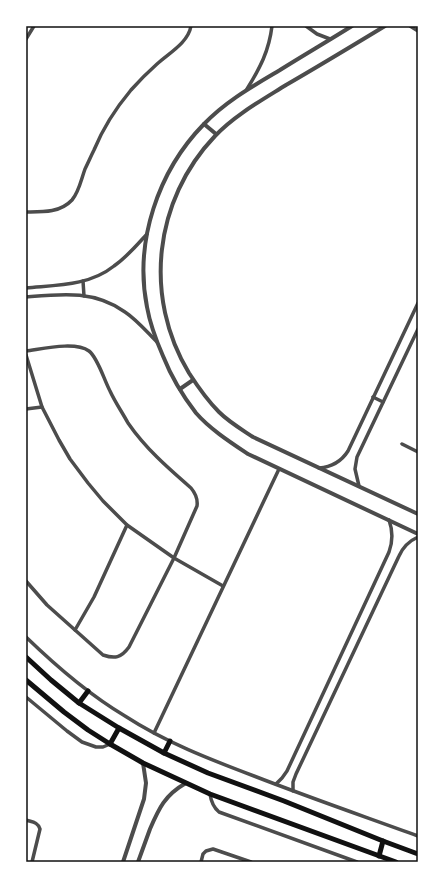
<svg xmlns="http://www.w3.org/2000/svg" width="444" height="888" font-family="Quicksand,sans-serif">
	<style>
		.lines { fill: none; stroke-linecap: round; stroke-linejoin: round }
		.minor { stroke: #4c4c4c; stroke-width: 3.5 }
		.tertiary { stroke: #4c4c4c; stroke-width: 4 }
		.secondary { stroke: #111; stroke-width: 5 }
		.neatline { fill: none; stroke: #111; stroke-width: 1.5 }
	</style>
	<rect width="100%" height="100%" fill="#fff"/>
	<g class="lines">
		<g class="minor">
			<path d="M306,26L317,34L330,39"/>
			<path d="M410,26L418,31"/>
			<path d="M26,39L34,26"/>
			<path d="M247,89C260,68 269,51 272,26"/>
			<path d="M26,212C42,212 60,213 72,200C79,192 81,180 85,169C88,163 91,156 94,150C103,128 116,108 131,90C139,81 148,72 157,64C169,53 188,43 191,26"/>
			<path d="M83,281L84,296"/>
			<path d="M26,288C56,285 89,286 114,266C127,257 137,245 147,234"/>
			<path d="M26,297C62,294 94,290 125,312C137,320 147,332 157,342"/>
			<path d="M26,351C42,349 75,341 89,351C98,358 104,380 110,391C115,402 122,412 128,423C146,449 168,468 191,488C196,494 198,499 197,506L174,558L129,647C121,658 115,659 103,655L47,605L26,581"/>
			<path d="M26,355L42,407L59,440L70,459L88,483L103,501L127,525L174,558L223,586"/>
			<path d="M373,397L383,402"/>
			<path d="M26,409L42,407"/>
			<path d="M402,444L418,452"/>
			<path d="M319,468C332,467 341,462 348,451L418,303"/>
			<path d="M359,486L355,469L357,457L418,329"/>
			<path d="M75,630L94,597L127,525"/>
			<path d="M26,637C57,667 88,694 125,716C165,742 209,759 254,776C308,797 363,816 418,836"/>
			<path d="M26,697L67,731L82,742L96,747H103L110,744"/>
			<path d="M154,733L279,469"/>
			<path d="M276,784L282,778L287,771L389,552C393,541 393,531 389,520"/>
			<path d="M293,791V782L296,774L399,556C403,547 409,541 418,537"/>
			<path d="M210,794C211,801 213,807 219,812L357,862"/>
			<path d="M26,820C32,822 38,822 40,829L32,862"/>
			<path d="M201,862L203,854L206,851L213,849L251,862"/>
		</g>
		<g class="tertiary">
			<path d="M352,26C328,41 304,55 280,70C253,86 226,101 204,124C158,171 134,242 147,307C150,324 156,340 163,356C171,376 182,395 196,413C210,429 230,442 248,454L418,534"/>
			<path d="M385,26C352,46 319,66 286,85C262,100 235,115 215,136C154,200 143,297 189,373C198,387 207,400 219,412C229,422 241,429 253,437L418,514"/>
			<path d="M204,124L216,134"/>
			<path d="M180,389L193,380"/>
			<path d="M123,862L144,799L146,783L143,763"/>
			<path d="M138,862C142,851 146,840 150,829C159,808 165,795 186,783"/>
		</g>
		<g class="secondary">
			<path d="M26,657L51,680L79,703L119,728L164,753L208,773L284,801L383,841L418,854"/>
			<path d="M26,680L64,712L88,730L110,744L143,763L210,794L396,862"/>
			<path d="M79,703L88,691"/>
			<path d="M110,744L119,728"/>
			<path d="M164,753L170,741"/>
			<path d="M379,856L383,841"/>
		</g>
	</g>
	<rect width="444" height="888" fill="none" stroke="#ffffff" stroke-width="54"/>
	<rect x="27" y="27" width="390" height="834" class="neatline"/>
</svg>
